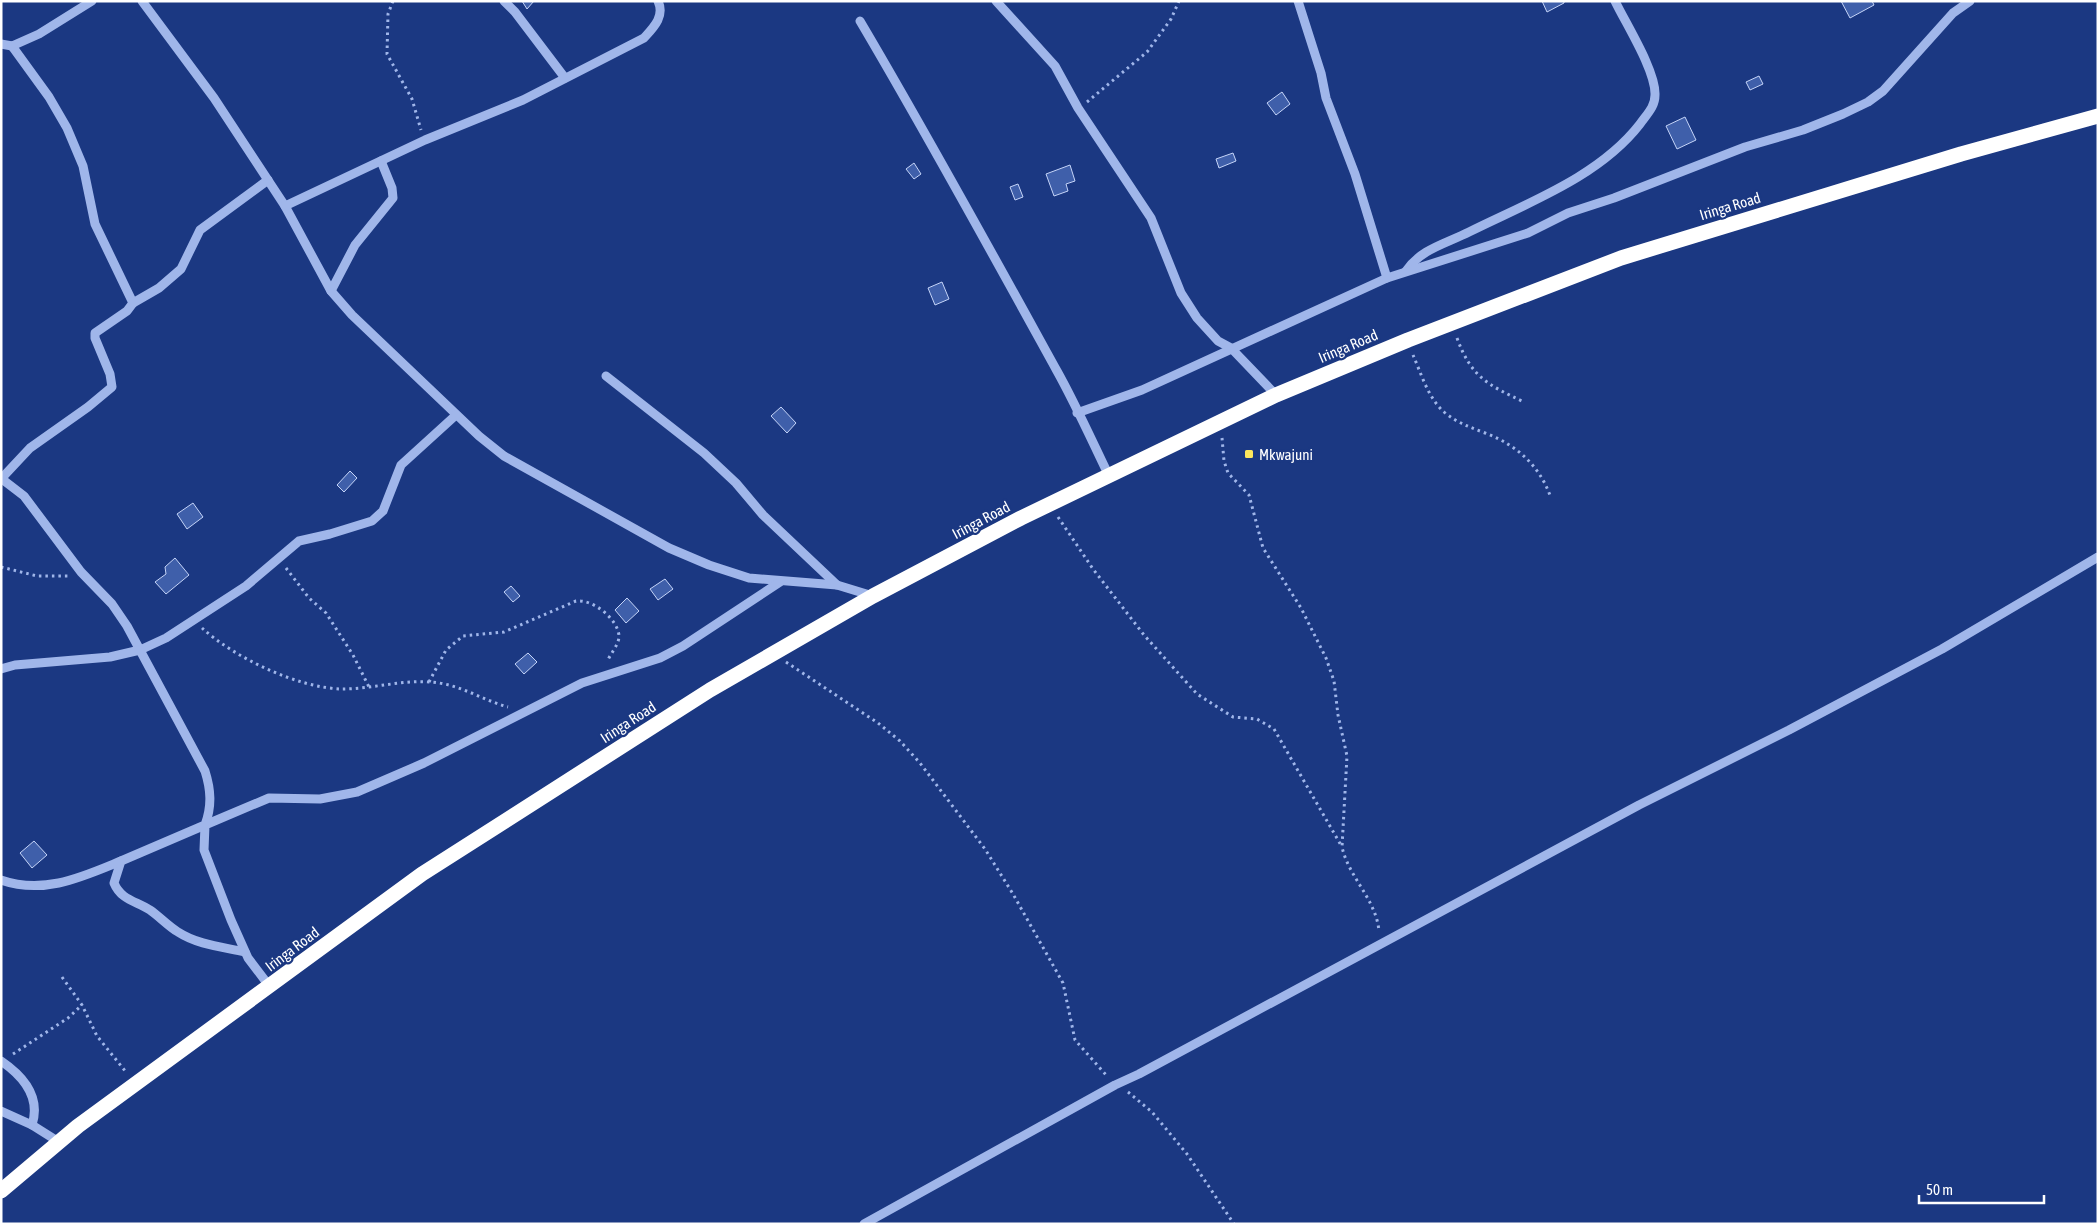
<svg xmlns="http://www.w3.org/2000/svg" width="2099" height="1225" font-family="'Asap Condensed',sans-serif">
	<style>
		.building { fill: #3f5faa; stroke: #c5d4f8 }
		.lines { fill: none; stroke-linecap: round; stroke-linejoin: round }
		.path { stroke: #a0b6ea; stroke-width: 3; stroke-dasharray: 2.5 4; stroke-linecap: butt }
		.minor { stroke: #a0b6ea; stroke-width: 9 }
		.highway { stroke: #fff; stroke-width: 15 }
		.poi-dot { fill: #fce65d; stroke: #1b3882; stroke-width: 2 }
		.labels { text-anchor: middle; dominant-baseline: central; stroke-width: 4.5; stroke-linejoin: round; paint-order: stroke }
		.street-label { font-size: 15px; fill: #fff; stroke: #1b3882 }
		.poi-label { font-size: 15px; fill: #fff; stroke: #1b3882; text-anchor: start }
	</style>
	<rect width="100%" height="100%" fill="#1b3882"/>
	<g class="building">
		<path d="M522,1H534L527,9Z"/>
		<path d="M1542,1H1564V3L1547,12Z"/>
		<path d="M1841,1H1872L1874,5L1850,18Z"/>
		<path d="M1759,76L1763,84L1750,90L1746,82Z"/>
		<path d="M1282,92L1290,104L1276,115L1267,103Z"/>
		<path d="M1685,117L1696,140L1677,149L1666,126Z"/>
		<path d="M1233,153L1236,161L1219,168L1216,159Z"/>
		<path d="M914,163L921,174L914,179L906,169Z"/>
		<path d="M1070,165L1075,181L1066,184L1068,191L1054,196L1046,174Z"/>
		<path d="M1018,184L1023,197L1015,200L1010,187Z"/>
		<path d="M942,282L949,299L935,305L928,288Z"/>
		<path d="M781,407L796,423L787,433L771,416Z"/>
		<path d="M350,471L357,478L344,492L337,485Z"/>
		<path d="M193,503L203,517L187,529L177,514Z"/>
		<path d="M175,558L189,575L166,594L155,582L166,574L165,567Z"/>
		<path d="M665,579L673,589L658,600L650,589Z"/>
		<path d="M511,586L520,596L513,602L504,592Z"/>
		<path d="M627,598L639,611L626,623L615,610Z"/>
		<path d="M528,653L537,662L524,674L515,664Z"/>
		<path d="M34,841L47,855L32,868L20,853Z"/>
	</g>
	<g class="lines">
		<g class="path">
			<path d="M393,1L388,14L387,54L412,99L421,130"/>
			<path d="M1087,102L1147,52L1171,19L1179,1"/>
			<path d="M1457,338C1471,377 1488,385 1524,402"/>
			<path d="M1413,355C1421,373 1428,398 1444,412C1457,423 1470,427 1485,433C1517,445 1540,466 1551,498"/>
			<path d="M1222,438L1224,461L1228,473L1249,495L1263,548L1301,608L1326,658L1334,681L1338,715L1347,756L1342,847C1349,878 1376,899 1379,931"/>
			<path d="M1058,517L1093,569L1144,635L1197,694L1233,717L1257,719L1274,729L1342,847"/>
			<path d="M1,567L37,576H69"/>
			<path d="M286,568L309,598L326,613L353,655L369,687"/>
			<path d="M202,628C235,658 298,688 342,689C371,689 401,680 429,682C458,683 482,700 508,707"/>
			<path d="M786,662L878,723L900,741L920,763L985,849L1013,894L1063,983L1075,1040L1107,1076"/>
			<path d="M429,682L446,650L463,636L504,632L576,601C593,599 618,619 619,636C619,645 610,654 607,662"/>
			<path d="M62,977L82,1005L97,1036L126,1072"/>
			<path d="M13,1054L68,1018L82,1005"/>
			<path d="M1128,1092L1152,1112L1187,1154L1234,1224"/>
		</g>
		<g class="minor">
			<path d="M142,1L214,98L285,206L331,291L352,315L479,436L504,456L669,548L709,565L749,578L837,585L873,596"/>
			<path d="M504,1L515,12L565,78"/>
			<path d="M996,1L1055,66L1078,108L1151,218L1181,293L1197,318L1218,341L1231,348L1276,395"/>
			<path d="M1298,1L1321,73L1326,98L1355,174L1387,278"/>
			<path d="M860,21C928,136 992,253 1057,371C1076,405 1092,441 1109,476"/>
			<path d="M1,44L12,46L39,34L92,1"/>
			<path d="M285,206L425,140L523,100L644,38C654,27 665,16 658,1"/>
			<path d="M1406,271C1421,249 1445,244 1469,232C1527,203 1599,177 1640,124C1647,114 1655,107 1655,95C1656,71 1626,24 1615,1"/>
			<path d="M331,291L355,245L393,198L392,188L381,161"/>
			<path d="M133,303L159,288L181,269L200,230L268,180"/>
			<path d="M606,376L704,453L736,483L763,515L837,585"/>
			<path d="M1077,413L1142,390L1387,278L1528,233L1568,213L1614,198L1745,147L1803,130L1843,114L1868,102L1883,91L1953,13L1970,1"/>
			<path d="M1,479L30,448L88,407L112,387L110,374L95,338V333L127,311L133,303L95,224L83,166L67,128L49,97L12,46"/>
			<path d="M2,479L24,496L81,572L112,604L127,626L205,771C211,790 212,806 205,825L121,861L114,883C121,900 136,901 150,910C160,917 168,926 178,932C198,945 223,947 245,952"/>
			<path d="M1,669L15,665L110,657L140,650L166,638L246,586L299,541L330,534L372,521L383,511L401,465L456,415"/>
			<path d="M1,880C44,895 82,877 121,861"/>
			<path d="M270,987L248,958L231,920L204,850L205,825L269,798L320,799L357,792L424,763L582,683L660,658L683,646L780,582"/>
			<path d="M1,1061C23,1076 41,1097 32,1125"/>
			<path d="M1,1111L32,1125L59,1142"/>
			<path d="M864,1224L1115,1085L1139,1074L1639,805L1789,730L1942,649L2098,557"/>
		</g>
		<path class="highway" d="M1,1191L78,1126L422,874L710,690L873,596L1021,518L1276,395L1408,340L1621,258L1961,154L2098,116"/>
	</g>
	<rect class="poi-dot" x="1244" y="449" width="10" height="10" rx="2.5"/>
	<g class="labels">
		<g class="street-label">
			<text transform="translate(1730 206) rotate(-17)">Iringa Road</text>
			<text transform="translate(1348 346) rotate(-23)">Iringa Road</text>
			<text transform="translate(981 520) rotate(-28)">Iringa Road</text>
			<text transform="translate(628 722) rotate(-33)">Iringa Road</text>
			<text transform="translate(292 949) rotate(-37)">Iringa Road</text>
		</g>
		<g class="poi-label">
			<text x="1259" y="454">Mkwajuni</text>
		</g>
	</g>
	<rect width="2099" height="1225" fill="none" stroke="#ffffff" stroke-width="5"/>
	<path d="M1919 1195v8h125v-8" fill="none" stroke="#ffffff" stroke-width="2.5"/>
	<text x="1926" y="1195" font-size="15" fill="#ffffff" stroke="#1b3882" stroke-width="4" paint-order="stroke">50 m</text>
</svg>
